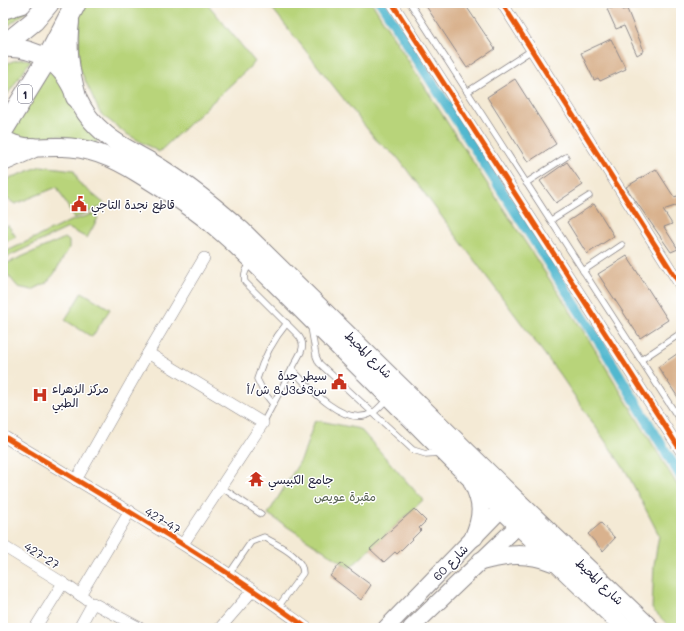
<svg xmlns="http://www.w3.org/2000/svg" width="684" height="631" font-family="Mali,'Playpen Sans Arabic',sans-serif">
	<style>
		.green { fill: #b8d47a; stroke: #6d7b5a }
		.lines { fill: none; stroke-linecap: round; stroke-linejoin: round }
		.canal { stroke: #51b8cf; stroke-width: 10 }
		.building { fill: #d9b28e }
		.lane-casing { stroke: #8b8688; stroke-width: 7 }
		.street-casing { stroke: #8b8688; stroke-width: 12 }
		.secondary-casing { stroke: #8b8688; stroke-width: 18 }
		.primary-casing { stroke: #8b8688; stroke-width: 20 }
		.highway-casing { stroke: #8b8688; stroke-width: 22 }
		.lane { stroke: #fff; stroke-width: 5.5 }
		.street { stroke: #fff; stroke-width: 11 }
		.secondary { stroke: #fff; stroke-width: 16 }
		.primary { stroke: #fff; stroke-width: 18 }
		.highway { stroke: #fff; stroke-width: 20 }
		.cycleway-casing { stroke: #fff; stroke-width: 8 }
		.cycleway { stroke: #e8590c; stroke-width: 5 }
		.labels { text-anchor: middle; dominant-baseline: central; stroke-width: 3; stroke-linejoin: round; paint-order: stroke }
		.shield { fill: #fff; stroke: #646476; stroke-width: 1 }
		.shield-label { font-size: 11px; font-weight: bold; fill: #22223b }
		.poi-label { font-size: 12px; fill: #22223b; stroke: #fff; text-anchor: start }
		.street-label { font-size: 12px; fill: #22223b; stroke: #fff }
		.park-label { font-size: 12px; fill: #566051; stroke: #fff }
	</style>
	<rect width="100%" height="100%" fill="#fff"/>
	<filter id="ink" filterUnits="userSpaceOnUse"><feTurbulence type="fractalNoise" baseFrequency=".025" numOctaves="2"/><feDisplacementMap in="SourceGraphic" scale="8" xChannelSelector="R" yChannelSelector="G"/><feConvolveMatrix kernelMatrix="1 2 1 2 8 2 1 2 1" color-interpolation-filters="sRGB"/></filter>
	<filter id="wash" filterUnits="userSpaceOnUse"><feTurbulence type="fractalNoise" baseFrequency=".012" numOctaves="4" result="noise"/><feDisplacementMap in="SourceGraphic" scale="16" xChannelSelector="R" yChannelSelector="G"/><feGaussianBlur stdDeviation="0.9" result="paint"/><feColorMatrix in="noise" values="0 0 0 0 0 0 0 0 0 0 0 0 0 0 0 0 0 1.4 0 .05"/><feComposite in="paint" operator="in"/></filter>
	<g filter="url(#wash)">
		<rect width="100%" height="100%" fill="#f4ead5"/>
		<g class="green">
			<path d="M86,3H207L255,62L159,152L125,133L100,113L79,67V15Z"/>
			<path d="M268,3H372L447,122L591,343L681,491V628H671L652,609L654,565L659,535L627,473L563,379L398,158L376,140Z"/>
			<path d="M28,10L3,30V17Z"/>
			<path d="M23,59L31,60L3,101V65L13,61Z"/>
			<path d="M50,68L98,136L96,144L57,135L27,141L9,138Z"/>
			<path d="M41,166L74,170L79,183L106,205L74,218L57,187L15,204L3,196V181Z"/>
			<path d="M93,214L98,218L87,238L68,228L3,259V253L68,222Z"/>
			<path d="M8,225L16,237L3,243V228Z"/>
			<path d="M65,238L69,241V248L54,274L46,283L32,290L18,287L3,269V265Z"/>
			<path d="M82,292L110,309L92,337L65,320Z"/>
			<path d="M315,420L360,429L423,500L350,568L268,514L302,458Z"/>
		</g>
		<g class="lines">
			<path class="canal" d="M381,3L605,351L681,477"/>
		</g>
		<g id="blocks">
			<g class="building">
				<path d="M424,3H464L495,49L467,68Z"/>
				<path d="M620,6L622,10L627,9L644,51L637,55L624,26L616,29L607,9Z"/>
				<path d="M611,39L626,69L600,81L598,78L594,80L581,53Z"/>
				<path d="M515,79L556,144L528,162L487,97Z"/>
				<path d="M567,162L583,185L556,203L540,181Z"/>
				<path d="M656,169L674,197L681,195V204L663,210L672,224L664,227L678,249L671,252L626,187Z"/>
				<path d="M594,204L614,236L587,254L567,222Z"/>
				<path d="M627,256L668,320L640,338L598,274Z"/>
				<path d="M681,351V402L658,367Z"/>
				<path d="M414,509L426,521L419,528L421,530L397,554L395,552L384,562L370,549Z"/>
				<path d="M601,523L615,538L603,551L588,534Z"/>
				<path d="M341,563L371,585L361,600L330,576Z"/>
			</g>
		</g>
	</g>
	<g filter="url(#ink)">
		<use href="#blocks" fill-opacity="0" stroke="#8b8688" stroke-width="1"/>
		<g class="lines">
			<defs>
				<g id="lane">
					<path d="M410,3L681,422"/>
					<path d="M467,92L532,50"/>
					<path d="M526,183L566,157"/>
					<path d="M551,220L589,196"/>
					<path d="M252,263C246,269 243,273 245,282L297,334C302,339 304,345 301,352L263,423"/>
					<path d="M583,271L622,245"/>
					<path d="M311,327L316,356L319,363L413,450L426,454L440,453"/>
					<path d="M641,360L681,333"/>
					<path d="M292,369C308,387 345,429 372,413C378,410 383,403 388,398"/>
					<path d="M273,404L263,391L257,379C263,359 273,340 287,323"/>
					<path d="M221,487L261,514"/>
					<path d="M229,574L251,542L264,537C277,545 303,556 303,573L278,607"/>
				</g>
				<g id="street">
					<path d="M392,3L681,451"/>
					<path d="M502,3L681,286"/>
					<path d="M148,353L263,423L183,544"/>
					<path d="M3,436C106,498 210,557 307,628"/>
					<path d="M76,480L148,353L204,258"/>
					<path d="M3,546L63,583L35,628"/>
					<path d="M63,583L86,599"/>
					<path d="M80,595L130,511"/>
					<path d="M79,628L93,603L140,628"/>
					<path d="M220,628L253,590"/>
				</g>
				<g id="secondary">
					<path d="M386,628L511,499"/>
					<path d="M411,628L527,517"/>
				</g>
				<g id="primary">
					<path d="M3,48C19,47 35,51 49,60C68,74 71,87 82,107C87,116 95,125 103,132C120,148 143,156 162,169C190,187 216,208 241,230L513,497L650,628"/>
					<path d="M3,139C25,152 39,146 62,147C90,147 116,159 138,173C166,190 194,208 218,229C238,246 256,264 274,282C299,307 324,332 349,357C441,448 531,540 625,628"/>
					<path d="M473,483C483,504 483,515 474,537"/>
					<path d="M481,561C508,554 526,552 553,562"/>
				</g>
				<g id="highway">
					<path d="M3,9L22,3"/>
					<path d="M69,22C65,48 69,72 76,97"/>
					<path d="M3,46L34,21L49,3"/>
					<path d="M3,130L47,59L76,3"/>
					<path d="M3,161L32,148"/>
				</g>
			</defs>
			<use href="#lane" class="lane-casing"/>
			<use href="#street" class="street-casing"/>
			<use href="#secondary" class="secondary-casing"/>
			<use href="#primary" class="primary-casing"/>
			<use href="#highway" class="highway-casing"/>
			<use href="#lane" class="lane"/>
			<use href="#street" class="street"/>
			<use href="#secondary" class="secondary"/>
			<use href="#primary" class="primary"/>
			<use href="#highway" class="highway"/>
			<defs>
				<g id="cycleway">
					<path d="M392,3L681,451"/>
					<path d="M502,3L681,286"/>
					<path d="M3,436C106,498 210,557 307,628"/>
				</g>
			</defs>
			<use href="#cycleway" class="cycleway-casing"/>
			<use href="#cycleway" class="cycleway"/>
		</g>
	</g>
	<defs>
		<symbol id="civic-bare" viewBox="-9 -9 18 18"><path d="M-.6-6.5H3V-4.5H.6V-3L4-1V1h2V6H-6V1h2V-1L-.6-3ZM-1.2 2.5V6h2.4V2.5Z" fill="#c8321e" stroke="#fff" stroke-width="2.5" paint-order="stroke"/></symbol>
		<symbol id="hospital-bare" viewBox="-9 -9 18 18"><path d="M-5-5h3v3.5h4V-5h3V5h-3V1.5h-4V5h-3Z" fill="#c8321e" stroke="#fff" stroke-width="2.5" paint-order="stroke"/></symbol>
		<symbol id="temple-bare" viewBox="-9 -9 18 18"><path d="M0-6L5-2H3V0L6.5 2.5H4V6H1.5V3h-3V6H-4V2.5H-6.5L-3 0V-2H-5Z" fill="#c8321e" stroke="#fff" stroke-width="2.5" paint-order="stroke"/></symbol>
	</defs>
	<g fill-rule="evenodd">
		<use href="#civic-bare" x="68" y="193" width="22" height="22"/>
		<use href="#civic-bare" x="328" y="371" width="22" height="22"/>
		<use href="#hospital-bare" x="29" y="384" width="22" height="22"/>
		<use href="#temple-bare" x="245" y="468" width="22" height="22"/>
	</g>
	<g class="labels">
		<rect class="shield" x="18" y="85" width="14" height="18" rx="3"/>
		<g class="shield-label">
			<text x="25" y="94">1</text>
		</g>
		<g class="poi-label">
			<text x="91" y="204">قاطع نجدة التاجي</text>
			<text x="327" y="375" text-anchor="end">سيطر جدة<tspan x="327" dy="14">س3ف3ل8 ش/أ</tspan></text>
			<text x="52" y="388">مركز الزهراء<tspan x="52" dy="14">الطبي</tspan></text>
			<text x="268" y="479">جامع الكبيسي</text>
		</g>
		<g class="street-label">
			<text transform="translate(369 354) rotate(45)">شارع المحيط</text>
			<text transform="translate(163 520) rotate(31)">427-47</text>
			<text transform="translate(42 555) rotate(32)">427-27</text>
			<text transform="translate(450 562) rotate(-46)">شارع 60</text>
			<text transform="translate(600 581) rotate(44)">شارع المحيط</text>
		</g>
		<g class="park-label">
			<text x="345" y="496">مقبرة عويص</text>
		</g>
	</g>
	<rect width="684" height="631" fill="none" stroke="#fff" stroke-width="16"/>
</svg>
